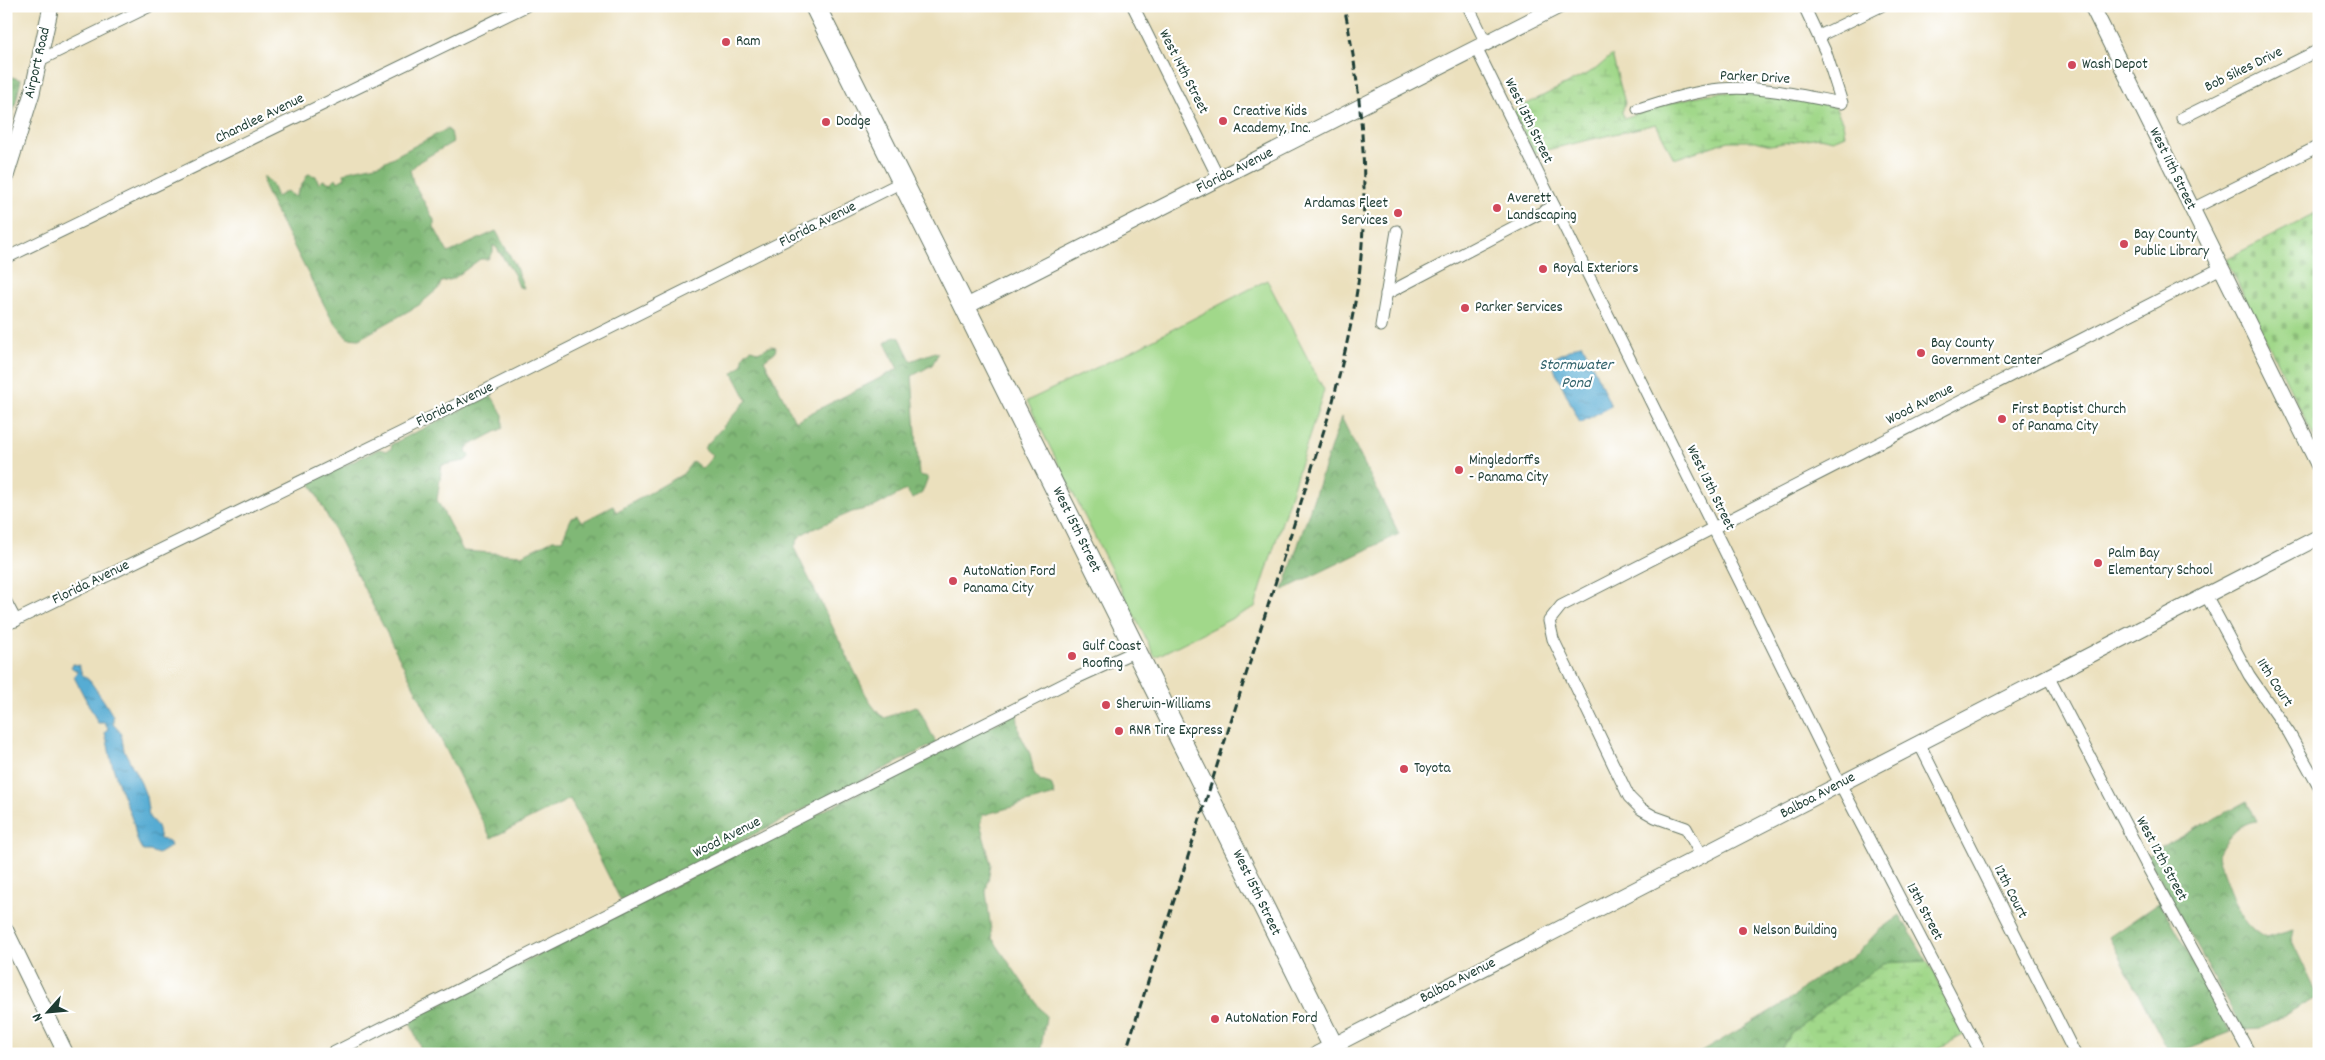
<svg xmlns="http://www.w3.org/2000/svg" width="2325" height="1060" font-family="Dekko,sans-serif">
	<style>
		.grass { fill: #a1d88a; stroke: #608a5f }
		.forest { fill: url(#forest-crowns); stroke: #507a55 }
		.wetland { fill: url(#wetland-marsh); stroke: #608a5f }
		.cemetery { fill: url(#cemetery-stones); stroke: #608a5f }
		.water { fill: url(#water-ripples); stroke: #3b7484 }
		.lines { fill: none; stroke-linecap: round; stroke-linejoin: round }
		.street-casing { stroke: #667664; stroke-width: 13 }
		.secondary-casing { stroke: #667664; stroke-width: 17 }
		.highway-casing { stroke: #667664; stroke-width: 22 }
		.street { stroke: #fff; stroke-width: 11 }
		.secondary { stroke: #fff; stroke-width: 15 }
		.highway { stroke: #fff; stroke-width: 20 }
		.rail { stroke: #1f3d34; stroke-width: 3; stroke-dasharray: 8 4; stroke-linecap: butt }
		.poi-dot { fill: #d1495b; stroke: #fff; stroke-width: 2 }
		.labels { text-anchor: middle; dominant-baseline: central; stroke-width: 4.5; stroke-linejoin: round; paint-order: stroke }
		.poi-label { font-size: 15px; fill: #1f3d34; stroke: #fff; text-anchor: start }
		.street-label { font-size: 15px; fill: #1f3d34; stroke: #fff }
		.water-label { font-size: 16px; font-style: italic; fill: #33646c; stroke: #fff }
	</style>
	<defs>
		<pattern id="forest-crowns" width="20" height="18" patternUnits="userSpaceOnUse" patternTransform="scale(1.25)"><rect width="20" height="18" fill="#80b876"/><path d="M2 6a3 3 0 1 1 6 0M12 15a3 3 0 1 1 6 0" fill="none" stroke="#689762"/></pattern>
		<pattern id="wetland-marsh" width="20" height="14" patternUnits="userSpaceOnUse" patternTransform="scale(1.25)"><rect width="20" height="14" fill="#a1d88a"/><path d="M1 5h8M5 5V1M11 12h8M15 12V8" fill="none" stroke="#8aba78"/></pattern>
		<pattern id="cemetery-stones" width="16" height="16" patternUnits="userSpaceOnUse" patternTransform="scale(1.25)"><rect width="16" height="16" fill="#a1d88a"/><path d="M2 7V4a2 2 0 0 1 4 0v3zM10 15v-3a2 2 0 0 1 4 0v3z" fill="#8aba78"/></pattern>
		<pattern id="water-ripples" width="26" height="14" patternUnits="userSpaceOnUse" patternTransform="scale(1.25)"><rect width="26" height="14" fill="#57acd3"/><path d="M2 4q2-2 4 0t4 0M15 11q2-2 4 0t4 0" fill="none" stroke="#478dac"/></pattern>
	</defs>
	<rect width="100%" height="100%" fill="#fff"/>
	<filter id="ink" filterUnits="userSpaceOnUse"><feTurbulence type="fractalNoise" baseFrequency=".02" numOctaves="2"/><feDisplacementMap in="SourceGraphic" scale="10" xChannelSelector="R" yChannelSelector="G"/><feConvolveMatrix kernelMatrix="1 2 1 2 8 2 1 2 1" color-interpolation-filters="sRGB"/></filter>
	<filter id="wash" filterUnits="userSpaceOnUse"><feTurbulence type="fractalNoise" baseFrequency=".0096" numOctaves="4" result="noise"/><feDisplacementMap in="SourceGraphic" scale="20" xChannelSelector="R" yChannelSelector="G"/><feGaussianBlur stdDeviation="1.12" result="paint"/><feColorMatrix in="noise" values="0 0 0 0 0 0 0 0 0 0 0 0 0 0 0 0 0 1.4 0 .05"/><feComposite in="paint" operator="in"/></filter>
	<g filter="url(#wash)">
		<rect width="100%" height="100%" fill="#ebe0bd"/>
		<path class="grass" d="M1267,280L1324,390L1255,607L1155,657L1027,401L1135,349Z"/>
		<g class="forest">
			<path d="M6,75L21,80L6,144Z"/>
			<path d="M447,129L451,132L453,142L420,161L410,170L413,182L434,220V227L448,253L496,231L514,263L524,288L519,287L514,274L496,247L493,245V252L488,259H480L453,279L441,282L439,288L419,305L359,339L347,338L331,318L272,204L264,187L263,177H265L272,185L277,197L287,191L295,197L308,174L316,176L319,184L323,180L331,183L336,178L338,182L345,178L344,174L348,171L380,164Z"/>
			<path d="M895,336L900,338L911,361L935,352L938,354L932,365L912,376L919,475L928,477L922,493L912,499L906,490L874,507L852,512L806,532L799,537L794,548L869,701L879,714L885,718L915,706L918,707L936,743L621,901L570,799L491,838L310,482L379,449L386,451L391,449L392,444L491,395L503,415V428L467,447L466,451L471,456L465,461L442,465L437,500L463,551L522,555L553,540H562L571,519L577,515L582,522L613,506L616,512L683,474L693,461L702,469L713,456L704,448L747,400L733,373L743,364C742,356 745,352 752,349L758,352L771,346L776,347L775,352L764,360L795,421L898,369L885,343Z"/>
			<path d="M1341,417L1399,534L1283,590Z"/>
			<path d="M1017,713L1019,732L1030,754L1034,773L1041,781L1051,784L1055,795L983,815L980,824L991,864L986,892L992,938L1046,1017L1040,1054H423L409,1020Z"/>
			<path d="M2247,801L2257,821C2239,822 2224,841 2217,857C2228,885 2237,925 2266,938L2293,930L2291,939L2318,996L2260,1029L2243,1030L2147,855Z"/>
			<path d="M2160,902L2231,1032L2173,1054H2170L2109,937Z"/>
			<path d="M1900,915L1927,961L1883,963L1791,1033L1778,1054H1698L1791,999L1807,984L1858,953L1878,931Z"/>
		</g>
		<g class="wetland">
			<path d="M1612,55L1625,103L1622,112L1624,118C1652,109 1680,99 1709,94C1750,88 1795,98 1835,107L1843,123L1845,135L1833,140L1819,137L1771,145L1755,141H1728L1674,159L1656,124L1534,153L1513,111L1596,69Z"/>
			<path d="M1927,961L1967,1033L1928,1054H1778L1791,1033L1883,963Z"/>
		</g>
		<path class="cemetery" d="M2319,212V447L2226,259Z"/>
		<g class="water">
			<path d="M1582,343L1611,406L1580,423L1550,360Z"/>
			<path d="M73,664L79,665L82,674L90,681L104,701L113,716V724L121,733L124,750L141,783L146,796L149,817L157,826L160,839L169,841L171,846L158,854L150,851H143C133,836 137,832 132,819C126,802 118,785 113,767C109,756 109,745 105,733L108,728L105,723H98L74,677L78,672L71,667Z"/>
		</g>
	</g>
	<g filter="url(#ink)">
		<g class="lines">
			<defs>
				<g id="street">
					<path d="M1133,6L1219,179"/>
					<path d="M1468,6L1486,43"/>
					<path d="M1819,36L1881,6"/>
					<path d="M1476,48L1835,774L1981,1054"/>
					<path d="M40,60L150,6"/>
					<path d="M1638,109C1665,101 1692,92 1720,89C1760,85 1802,96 1842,103L1826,53L1804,6"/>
					<path d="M2182,118L2319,50"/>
					<path d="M2192,209L2319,146"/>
					<path d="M6,258L526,6"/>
					<path d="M1386,294L1554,206"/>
					<path d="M1381,326L1397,231"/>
					<path d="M2206,595L2249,675L2289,733L2319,787"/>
					<path d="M6,602L16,621"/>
					<path d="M6,625L400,433L902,182"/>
					<path d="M2048,676L2148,868L2250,1054"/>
					<path d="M1919,743L2075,1054"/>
					<path d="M1701,855L1686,828L1655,817L1641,809L1629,797L1553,639L1549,621L1561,606L2221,268"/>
					<path d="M331,1054L1072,680L1136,651"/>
				</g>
				<g id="secondary">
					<path d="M2092,6L2319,466"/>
					<path d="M6,176L32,93L51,6"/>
					<path d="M965,307L1559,6"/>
					<path d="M6,931L66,1054"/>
					<path d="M1317,1054L2319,537"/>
				</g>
				<path id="highway" d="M815,6L1337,1054"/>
			</defs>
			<use href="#street" class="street-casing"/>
			<use href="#secondary" class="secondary-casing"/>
			<use href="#highway" class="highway-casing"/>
			<use href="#street" class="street"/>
			<use href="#secondary" class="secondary"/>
			<use href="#highway" class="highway"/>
			<path class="rail" d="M1125,1054L1332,405C1343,360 1355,314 1360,267C1369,180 1362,92 1344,6"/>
		</g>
	</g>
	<g class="poi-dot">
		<circle cx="726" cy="42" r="5"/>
		<circle cx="2072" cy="65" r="5"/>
		<circle cx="1223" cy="121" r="5"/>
		<circle cx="826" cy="122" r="5"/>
		<circle cx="1497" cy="208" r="5"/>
		<circle cx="1398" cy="213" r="5"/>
		<circle cx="2124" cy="244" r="5"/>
		<circle cx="1543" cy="269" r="5"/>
		<circle cx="1465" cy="308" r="5"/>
		<circle cx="1921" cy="353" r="5"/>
		<circle cx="2002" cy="419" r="5"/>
		<circle cx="1459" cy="470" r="5"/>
		<circle cx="2098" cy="563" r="5"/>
		<circle cx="953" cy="581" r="5"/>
		<circle cx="1072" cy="656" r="5"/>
		<circle cx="1106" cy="705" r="5"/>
		<circle cx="1119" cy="731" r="5"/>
		<circle cx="1404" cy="769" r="5"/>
		<circle cx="1743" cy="931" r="5"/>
		<circle cx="1215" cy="1019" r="5"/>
	</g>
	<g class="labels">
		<g class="poi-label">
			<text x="736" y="42">Ram</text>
			<text x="2082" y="65">Wash Depot</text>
			<text x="1233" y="112">Creative Kids<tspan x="1233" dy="17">Academy, Inc.</tspan></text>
			<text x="836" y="122">Dodge</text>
			<text x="1507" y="199">Averett<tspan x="1507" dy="17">Landscaping</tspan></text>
			<text x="1388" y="204" text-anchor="end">Ardamas Fleet<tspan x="1388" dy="17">Services</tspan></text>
			<text x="2134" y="235">Bay County<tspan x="2134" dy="17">Public Library</tspan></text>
			<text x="1553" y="269">Royal Exteriors</text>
			<text x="1475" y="308">Parker Services</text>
			<text x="1931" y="344">Bay County<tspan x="1931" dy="17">Government Center</tspan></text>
			<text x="2012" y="410">First Baptist Church<tspan x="2012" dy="17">of Panama City</tspan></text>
			<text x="1469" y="461">Mingledorffs<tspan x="1469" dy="17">- Panama City</tspan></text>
			<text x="2108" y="554">Palm Bay<tspan x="2108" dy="17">Elementary School</tspan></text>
			<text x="963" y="572">AutoNation Ford<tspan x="963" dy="17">Panama City</tspan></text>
			<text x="1082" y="647">Gulf Coast<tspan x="1082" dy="17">Roofing</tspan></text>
			<text x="1116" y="705">Sherwin-Williams</text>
			<text x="1129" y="731">RNR Tire Express</text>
			<text x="1414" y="769">Toyota</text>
			<text x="1753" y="931">Nelson Building</text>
			<text x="1225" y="1019">AutoNation Ford</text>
		</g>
		<g class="street-label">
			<text transform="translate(38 63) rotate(-77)">Airport Road</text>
			<text transform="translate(2244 70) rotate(-26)">Bob Sikes Drive</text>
			<text transform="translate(1183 72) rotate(63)">West 14th Street</text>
			<text transform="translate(1755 78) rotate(3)">Parker Drive</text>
			<text transform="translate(260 119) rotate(-26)">Chandlee Avenue</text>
			<text transform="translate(1528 121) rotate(64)">West 13th Street</text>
			<text transform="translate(2172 169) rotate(64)">West 11th Street</text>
			<text transform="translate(1235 171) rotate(-27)">Florida Avenue</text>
			<text transform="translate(818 225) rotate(-27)">Florida Avenue</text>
			<text transform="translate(455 405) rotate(-26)">Florida Avenue</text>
			<text transform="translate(1920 405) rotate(-27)">Wood Avenue</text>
			<text transform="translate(1710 488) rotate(64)">West 13th Street</text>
			<text transform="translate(1076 530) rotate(64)">West 15th Street</text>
			<text transform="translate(91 583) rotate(-26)">Florida Avenue</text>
			<text transform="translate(2274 683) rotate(57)">11th Court</text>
			<text transform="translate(1818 796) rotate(-28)">Balboa Avenue</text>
			<text transform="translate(727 838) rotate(-27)">Wood Avenue</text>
			<text transform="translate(2161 859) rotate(62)">West 12th Street</text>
			<text transform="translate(2010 892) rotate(63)">12th Court</text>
			<text transform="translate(1256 893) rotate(64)">West 15th Street</text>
			<text transform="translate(1924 912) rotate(62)">13th Street</text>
			<text transform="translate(1458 981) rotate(-27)">Balboa Avenue</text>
		</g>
		<g class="water-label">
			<text x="1576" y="365">Stormwater<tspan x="1576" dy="18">Pond</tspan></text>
		</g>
	</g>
	<rect width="2325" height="1060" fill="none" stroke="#fff" stroke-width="25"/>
	<g transform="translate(48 1012) rotate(243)" stroke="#ffffff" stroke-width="4" paint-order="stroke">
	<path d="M0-4L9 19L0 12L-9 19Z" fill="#1f3d34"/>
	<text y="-8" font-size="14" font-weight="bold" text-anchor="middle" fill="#1f3d34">N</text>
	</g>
</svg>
